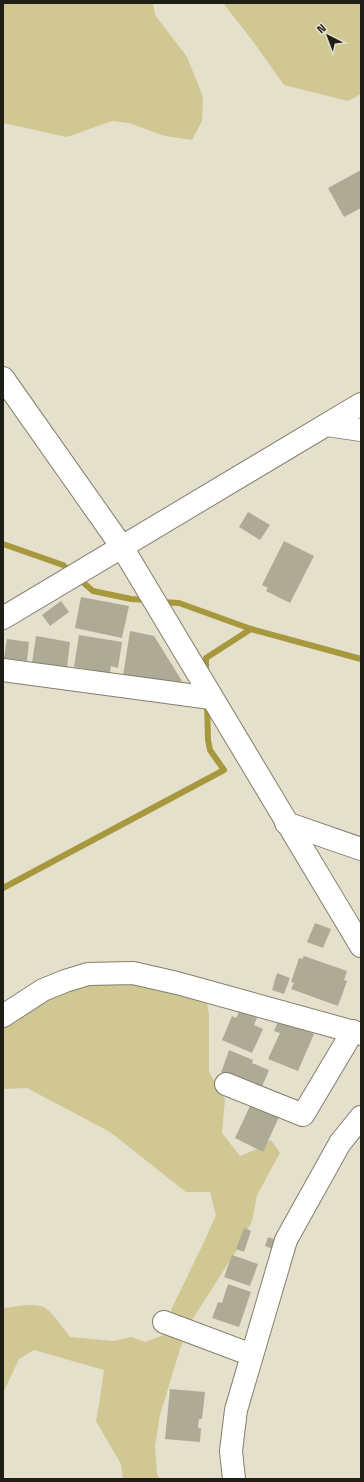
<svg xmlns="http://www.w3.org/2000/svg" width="364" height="1482" font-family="'Space Grotesk',sans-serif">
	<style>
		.green { fill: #d1c793 }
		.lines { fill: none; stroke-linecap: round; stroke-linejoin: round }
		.stream { stroke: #a8983d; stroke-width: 6 }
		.building { fill: #adaa96 }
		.minor-casing { stroke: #827f6d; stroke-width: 24 }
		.minor { stroke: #fff; stroke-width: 22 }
	</style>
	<rect width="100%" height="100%" fill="#e4e0cc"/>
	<g class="green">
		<path d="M3,3H153L155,15L187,57L203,97L202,121L192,140L165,136L129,123L112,121L67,137L3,123Z"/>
		<path d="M223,3H361V94L348,101L284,85L252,40Z"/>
		<path d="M119,978L206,994L209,1016V1072L225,1099L222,1133L240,1156L255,1150L271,1140L280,1153L257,1195L252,1221L238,1248L192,1320L180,1349L160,1415L155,1446L157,1474L160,1479H123L121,1464L96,1421L100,1399L104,1370L34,1350L19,1359L3,1393V1308C15,1307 29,1303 41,1306C50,1308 64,1329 70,1337L113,1341L131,1337L145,1342L166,1334L176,1321L171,1310L204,1242L216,1215L210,1192H186L110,1132L27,1088L3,1089V1022L71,984Z"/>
	</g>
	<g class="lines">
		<g class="stream">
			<path d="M3,544L63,565L93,591L131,599L148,600"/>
			<path d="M161,602L179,603L251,629L361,659"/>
			<path d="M206,672V658L251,629"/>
			<path d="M3,888L224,770L210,750L208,740L207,704"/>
		</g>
	</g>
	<g class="building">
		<path d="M361,170V208L344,217L328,188Z"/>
		<path d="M248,512L270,525L260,540L239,527Z"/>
		<path d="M284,541L314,556L290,603L266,591L268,588L262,585Z"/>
		<path d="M81,597L129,606L122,638L75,628Z"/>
		<path d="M61,601L69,612L50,626L42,615Z"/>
		<path d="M130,631L154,636L182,681L177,686L123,676Z"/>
		<path d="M79,635L122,642L118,668L111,666L110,673L74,667Z"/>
		<path d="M36,636L70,642L67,668L32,663Z"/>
		<path d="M7,639L29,642L27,661L4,658Z"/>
		<path d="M315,923L331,929L323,948L307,942Z"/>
		<path d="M304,956L347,971L344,980L347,981L338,1006L291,989L294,983L291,982L299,958L302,959Z"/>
		<path d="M277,973L290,978L284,994L272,990Z"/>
		<path d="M240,1010L257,1018L254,1025L263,1029L252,1053L222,1040L232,1016L236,1018Z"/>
		<path d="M279,1019L314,1034L298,1071L268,1059L280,1033L274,1031Z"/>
		<path d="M229,1050L253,1060L252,1063L269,1070L261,1089L221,1073Z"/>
		<path d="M251,1104L279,1117L263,1152L235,1138Z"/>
		<path d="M244,1228L251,1231L244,1252L236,1249Z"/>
		<path d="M268,1237L277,1240L273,1249L265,1246Z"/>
		<path d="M232,1255L258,1264L250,1286L224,1277Z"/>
		<path d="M228,1284L251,1292L239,1327L212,1318L218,1302L222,1303Z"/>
		<path d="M170,1389L205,1392L202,1419H199L198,1428H201L200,1442L165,1439Z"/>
	</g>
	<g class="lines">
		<defs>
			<g id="minor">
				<path d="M3,378L122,547L361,946"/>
				<path d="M327,425L361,430"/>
				<path d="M3,618L361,404"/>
				<path d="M3,670L211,698"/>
				<path d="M286,823L361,849"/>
				<path d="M3,1016L43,990L65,981L88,974L133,973L177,983L361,1034"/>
				<path d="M226,1084L303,1115L353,1031"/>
				<path d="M164,1322L252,1355"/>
				<path d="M234,1479L231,1451L236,1410L286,1240L340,1143L361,1117"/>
			</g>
		</defs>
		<use href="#minor" class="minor-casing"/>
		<use href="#minor" class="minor"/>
	</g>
	<rect width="364" height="1482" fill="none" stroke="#1f1e16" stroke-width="8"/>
	<g transform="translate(328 36) rotate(318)" stroke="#e4e0cc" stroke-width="3" paint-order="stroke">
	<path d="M0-3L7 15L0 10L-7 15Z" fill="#1f1e16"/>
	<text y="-6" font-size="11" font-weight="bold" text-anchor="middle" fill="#1f1e16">N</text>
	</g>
</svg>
